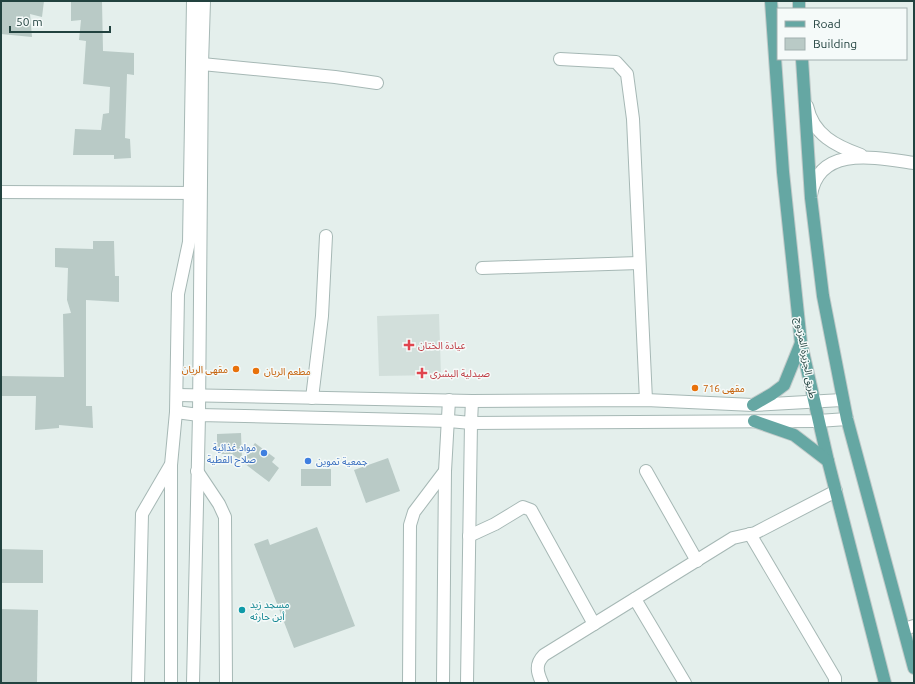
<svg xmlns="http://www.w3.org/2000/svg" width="915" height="684" font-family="Ubuntu,'Noto Sans Arabic',sans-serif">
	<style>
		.built { fill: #d2dfdb }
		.building { fill: #b9cac6 }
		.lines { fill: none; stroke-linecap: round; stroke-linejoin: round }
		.minor-casing { stroke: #a6b8b5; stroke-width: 14 }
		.major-casing { stroke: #c1cac9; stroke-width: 14 }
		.minor { stroke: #fff; stroke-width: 12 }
		.major { stroke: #65a7a3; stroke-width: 12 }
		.health-dot { fill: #e0444e; stroke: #f5faf9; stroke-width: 1.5 }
		.food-dot { fill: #e8710a; stroke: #f5faf9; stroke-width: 1.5 }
		.shop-dot { fill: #3f7fe0; stroke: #f5faf9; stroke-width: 1.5 }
		.culture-dot { fill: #0f9aa8; stroke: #f5faf9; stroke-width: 1.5 }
		.labels { text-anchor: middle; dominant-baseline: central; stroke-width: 3; stroke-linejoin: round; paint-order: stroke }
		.health-label { font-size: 10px; fill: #be3a42; stroke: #f5faf9; text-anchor: start }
		.street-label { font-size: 10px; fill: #22423f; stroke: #f5faf9 }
		.food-label { font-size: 10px; fill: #c56008; stroke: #f5faf9; text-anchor: start }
		.shop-label { font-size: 10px; fill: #366cbe; stroke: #f5faf9; text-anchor: end }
		.culture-label { font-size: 10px; fill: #0d838f; stroke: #f5faf9; text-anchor: start }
	</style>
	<rect width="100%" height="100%" fill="#e4efec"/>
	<path class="built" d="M439,314L441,375L379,376L377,316Z"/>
	<g class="building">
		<path d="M2,1H44L42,17L30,14L32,37L1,34Z"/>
		<path d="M71,1H102L103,51L134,53V75L127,74L125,138L130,139L131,158L114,159V155H73L75,129L101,130L103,114L109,113L110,87L83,84L86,41L79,40L81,20L71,21Z"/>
		<path d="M93,241H114L115,276H119V302L86,300V406H92L93,428L59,425V428L35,430L36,396H1V376L64,377L63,314L71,313L67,300L68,268L55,267V248L93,249Z"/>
		<path d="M241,433L242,460L255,443L275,458L272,462L279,468L269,482L232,454H217V434Z"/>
		<path d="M388,458L400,491L366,503L354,470Z"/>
		<rect x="301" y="469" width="30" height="17"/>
		<path d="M317,527L355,626L294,648L254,544L268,539L270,545Z"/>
		<path d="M1,549L43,550V583H1Z"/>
		<path d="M1,609L38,610L37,683H2Z"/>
	</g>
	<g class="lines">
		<defs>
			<g id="minor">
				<path d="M560,59L616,62L627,74L633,119L646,400"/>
				<path d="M202,64L335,77L377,83"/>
				<path d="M807,106C813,135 836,146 861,155"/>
				<path d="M1,192L198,193"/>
				<path d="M811,195C819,144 878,158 914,163"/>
				<path d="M482,268L639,263"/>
				<path d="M177,395L472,401L646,400L753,405L842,400"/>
				<path d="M312,398L322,316L326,236"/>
				<path d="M176,412L199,415L202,64L204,1"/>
				<path d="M197,471L219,504L225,517L226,683"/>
				<path d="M646,471L697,561"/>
				<path d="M750,534L835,678V683"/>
				<path d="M469,536L495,524L523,507L531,510L594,624"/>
				<path d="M635,599L685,683"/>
				<path d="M904,629L914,626"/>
				<path d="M138,683L142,514L170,466"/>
				<path d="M171,683V465L176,412L178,294L189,242L193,1"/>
				<path d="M193,683L199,415L449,421L471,423L472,401"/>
				<path d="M409,683L410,525L414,512L445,471"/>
				<path d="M443,683L445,471L449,400"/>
				<path d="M467,683L471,423L818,421L847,419"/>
				<path d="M542,683C537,672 535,664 544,655L733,538L755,533L836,491"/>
			</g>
			<g id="major">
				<path d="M771,1L783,172L801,343L828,461L885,683"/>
				<path d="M799,1V9"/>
				<path d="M802,59L811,198L823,296L847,419L914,668"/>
				<path d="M753,405L772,394L784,385L801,343"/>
				<path d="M754,421L794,435L828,461"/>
			</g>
		</defs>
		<use href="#minor" class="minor-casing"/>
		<use href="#major" class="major-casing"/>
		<use href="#minor" class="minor"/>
		<use href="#major" class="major"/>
	</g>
	<g class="health-dot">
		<path d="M407 339h4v4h4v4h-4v4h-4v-4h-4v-4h4z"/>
		<path d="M420 367h4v4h4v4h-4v4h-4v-4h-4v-4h4z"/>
	</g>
	<g class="food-dot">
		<circle cx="236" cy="369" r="4"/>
		<circle cx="256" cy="371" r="4"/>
		<circle cx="695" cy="388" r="4"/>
	</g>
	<g class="shop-dot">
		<circle cx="264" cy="453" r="4"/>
		<circle cx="308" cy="461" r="4"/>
	</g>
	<circle class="culture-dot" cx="242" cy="610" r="4"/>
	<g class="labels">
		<g class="health-label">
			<text x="418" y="345">عيادة الختان</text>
			<text x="430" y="373">صيدلية البشرى</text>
		</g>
		<g class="street-label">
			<text transform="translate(806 358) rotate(80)">طريق الجزيرة المزدوج</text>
		</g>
		<g class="food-label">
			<text x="228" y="369" text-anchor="end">مقهى الريان</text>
			<text x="264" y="371">مطعم الريان</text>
			<text x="703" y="388">مقهى 716</text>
		</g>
		<g class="shop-label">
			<text x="256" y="447">مواد غذائية<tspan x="256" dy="12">صلاح القطية</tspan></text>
			<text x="316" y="461" text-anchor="start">جمعية تموين</text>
		</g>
		<g class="culture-label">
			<text x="250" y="604">مسجد زيد<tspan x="250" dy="12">أبن حارثه</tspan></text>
		</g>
	</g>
	<rect width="915" height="684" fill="none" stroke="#22423f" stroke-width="4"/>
	<rect x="777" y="8" width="130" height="52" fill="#f5faf9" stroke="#a1b0af"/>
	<rect x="785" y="21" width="20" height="6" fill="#65a7a3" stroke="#a1b0af"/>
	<text x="813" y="28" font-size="12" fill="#22423f">Road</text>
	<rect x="785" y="38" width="20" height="12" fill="#b9cac6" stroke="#a1b0af"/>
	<text x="813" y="48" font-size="12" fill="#22423f">Building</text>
	<path d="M10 26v6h100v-6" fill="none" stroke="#22423f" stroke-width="2"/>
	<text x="16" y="26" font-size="12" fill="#22423f" stroke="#f5faf9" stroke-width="3" paint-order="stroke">50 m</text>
</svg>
